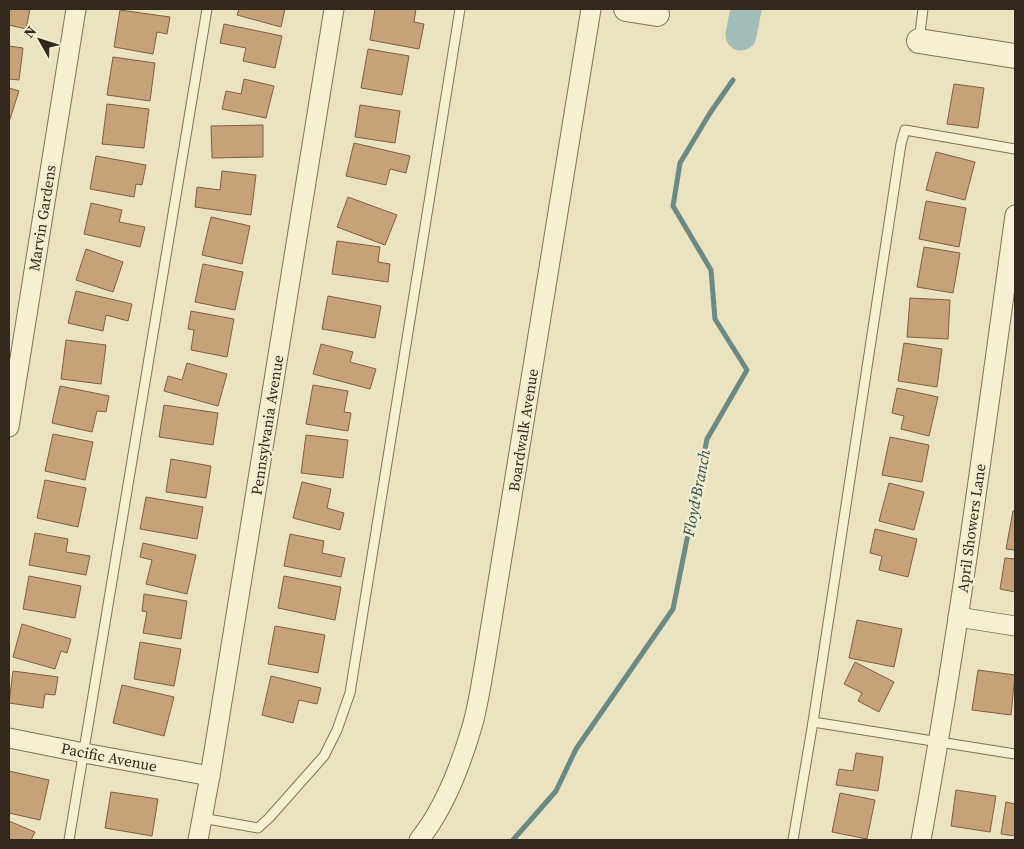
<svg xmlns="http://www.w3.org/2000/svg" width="1024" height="849" font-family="'Source Serif 4',serif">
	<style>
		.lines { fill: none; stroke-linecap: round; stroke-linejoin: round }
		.stream { stroke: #6a8a85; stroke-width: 5 }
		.river { stroke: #a2bdb8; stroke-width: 31 }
		.building { fill: #c7a177; stroke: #806040 }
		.service-casing { stroke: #827358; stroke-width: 11 }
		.minor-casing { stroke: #827358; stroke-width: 21 }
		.tertiary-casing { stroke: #827358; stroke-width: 26 }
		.service { stroke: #f6efd1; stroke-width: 9 }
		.minor { stroke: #f6efd1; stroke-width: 19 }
		.tertiary { stroke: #f6efd1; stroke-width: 24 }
		.labels { text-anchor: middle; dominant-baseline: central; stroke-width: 5; stroke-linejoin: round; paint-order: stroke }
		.street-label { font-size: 15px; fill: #32291c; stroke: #f3ecce }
		.water-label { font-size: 16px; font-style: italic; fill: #2c5052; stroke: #f3ecce }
	</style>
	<rect width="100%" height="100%" fill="#ebe2bf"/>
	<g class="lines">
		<path class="stream" d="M513,840L556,791L576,749L673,609L707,439L747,370L715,319L711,270L673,206L680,163L710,113L733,80"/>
		<path class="river" d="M741,35L746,9"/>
	</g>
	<g class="building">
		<path d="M9,9H30L26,29L9,25Z"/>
		<path d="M239,9H285L281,27L237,15Z"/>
		<path d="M375,9H416L414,22L424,24L419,49L370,40Z"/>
		<path d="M120,10L170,17L167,34L157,32L153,54L114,47Z"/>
		<path d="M224,24L282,36L275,68L243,61L246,48L220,43Z"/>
		<path d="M9,46L23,48L19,80L9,79Z"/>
		<path d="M368,49L409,56L402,95L361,88Z"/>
		<path d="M113,57L155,63L150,101L107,95Z"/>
		<path d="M244,79L274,86L266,118L222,109L226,91L241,94Z"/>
		<path d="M954,84L984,88L978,128L947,124Z"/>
		<path d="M9,88L19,91L9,122Z"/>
		<path d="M107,104L149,109L144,148L102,144Z"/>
		<path d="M360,105L400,111L395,143L355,137Z"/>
		<path d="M263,125V157L212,158L211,126Z"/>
		<path d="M354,143L410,156L406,173L390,169L386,185L346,176Z"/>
		<path d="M936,152L975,162L965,200L926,190Z"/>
		<path d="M96,156L146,165L142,185L136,184L134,197L90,189Z"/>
		<path d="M222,171L256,175L251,215L195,207L197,187L220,190Z"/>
		<path d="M348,197L397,215L385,245L337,227Z"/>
		<path d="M926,201L966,208L959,247L919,239Z"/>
		<path d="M91,203L122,210L119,222L145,227L140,247L84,234Z"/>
		<path d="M211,217L250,226L242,264L202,255Z"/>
		<path d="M337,241L380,247L378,262L390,264L388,282L332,274Z"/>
		<path d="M924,247L960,253L953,293L917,287Z"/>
		<path d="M86,249L123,262L113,292L76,280Z"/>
		<path d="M203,264L243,272L235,310L195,302Z"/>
		<path d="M76,291L132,304L128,321L106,315L103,331L68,323Z"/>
		<path d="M328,296L381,306L375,338L322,329Z"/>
		<path d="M910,298L950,300L948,339L907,337Z"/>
		<path d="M191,311L234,319L227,357L191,350L194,330L188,329Z"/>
		<path d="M66,340L106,345L101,384L61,379Z"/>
		<path d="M904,343L942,349L937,387L898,381Z"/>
		<path d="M321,344L353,352L350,362L376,369L370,389L313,374Z"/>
		<path d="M187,363L227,374L218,406L164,391L168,376L182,380Z"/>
		<path d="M313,385L348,391L344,412L351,413L348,431L306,424Z"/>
		<path d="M60,386L109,396L106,412L97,411L92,432L52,423Z"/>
		<path d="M897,388L938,397L929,436L901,429L904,416L892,413Z"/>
		<path d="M164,405L218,413L213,445L159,437Z"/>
		<path d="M53,434L93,442L85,480L45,471Z"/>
		<path d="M306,435L348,440L343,478L301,473Z"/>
		<path d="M890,437L929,445L922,482L882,475Z"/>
		<path d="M171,459L211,466L206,498L166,492Z"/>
		<path d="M45,480L86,488L78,527L37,518Z"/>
		<path d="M302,482L331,489L327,508L344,513L340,530L293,518Z"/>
		<path d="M889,483L924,492L914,530L879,521Z"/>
		<path d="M146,497L203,507L197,539L140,529Z"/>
		<path d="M1013,511H1015V550L1006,549Z"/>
		<path d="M875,529L917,539L908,577L879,570L882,556L870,553Z"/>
		<path d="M35,533L68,539L66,552L90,556L86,575L29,565Z"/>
		<path d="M290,534L324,541L322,553L345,558L341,577L284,566Z"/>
		<path d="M143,543L196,555L187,594L146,584L152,560L140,557Z"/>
		<path d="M1005,558L1015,559V592L1000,589Z"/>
		<path d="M29,576L81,586L75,618L23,609Z"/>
		<path d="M284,576L341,587L335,620L278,608Z"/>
		<path d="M144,594L187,601L181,639L143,633L147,612L142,611Z"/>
		<path d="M857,620L902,629L894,667L849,658Z"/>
		<path d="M22,624L71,639L67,653L61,651L55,669L13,657Z"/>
		<path d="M275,626L325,635L318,673L268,664Z"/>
		<path d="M140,642L181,649L174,686L134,679Z"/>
		<path d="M855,662L894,682L879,712L858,701L862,693L844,684Z"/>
		<path d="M978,670L1015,675L1011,715L972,710Z"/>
		<path d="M13,671L58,677L55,695L45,694L43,708L9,703Z"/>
		<path d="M271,676L321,688L317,704L299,700L293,723L262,715Z"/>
		<path d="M122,685L174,697L164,736L113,723Z"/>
		<path d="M856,753L883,757L878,791L836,785L839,769L853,771Z"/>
		<path d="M9,771L49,780L40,820L9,813Z"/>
		<path d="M956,790L996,796L990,832L951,826Z"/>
		<path d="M111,792L158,799L152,836L105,828Z"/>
		<path d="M840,793L875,800L867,839L832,832Z"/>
		<path d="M1006,802L1015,804V836L1001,834Z"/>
		<path d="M9,821L35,832L31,840H9Z"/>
	</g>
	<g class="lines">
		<defs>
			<g id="service">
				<path d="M919,41L923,9"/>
				<path d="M813,722L1015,754"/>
				<path d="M202,818L258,828L269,818L324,756L337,730L350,693L460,9"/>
				<path d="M69,840L207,9"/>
				<path d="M793,840L813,722L901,144L905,130L1015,149"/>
			</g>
			<g id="minor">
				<path d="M9,427L76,9"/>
				<path d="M958,617L1015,626"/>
				<path d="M9,738L84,753L210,776"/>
				<path d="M198,840L210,776L334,9"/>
				<path d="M419,840C443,810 460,767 471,730C478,708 481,684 485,662L591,9"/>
				<path d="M921,840C959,633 986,424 1015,215"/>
			</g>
			<g id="tertiary">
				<path d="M626,9L657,14"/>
				<path d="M919,41L1015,56"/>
			</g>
		</defs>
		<use href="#service" class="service-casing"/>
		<use href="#minor" class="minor-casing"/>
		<use href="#tertiary" class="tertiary-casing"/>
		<use href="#service" class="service"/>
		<use href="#minor" class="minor"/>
		<use href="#tertiary" class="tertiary"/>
	</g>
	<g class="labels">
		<g class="street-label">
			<text transform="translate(42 218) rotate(-81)">Marvin Gardens</text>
			<text transform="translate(267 425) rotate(-81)">Pennsylvania Avenue</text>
			<text transform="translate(523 430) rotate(-81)">Boardwalk Avenue</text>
			<text transform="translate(971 528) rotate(-82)">April Showers Lane</text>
			<text transform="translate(109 757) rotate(11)">Pacific Avenue</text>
		</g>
		<g class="water-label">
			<text transform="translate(696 493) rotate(-79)">Floyd Branch</text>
		</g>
	</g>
	<rect width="1024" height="849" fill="none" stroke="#32291c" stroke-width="20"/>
	<g transform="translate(40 40) rotate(309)" stroke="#f3ecce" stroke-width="4" paint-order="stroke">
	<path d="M0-4L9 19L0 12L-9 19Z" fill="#32291c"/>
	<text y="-8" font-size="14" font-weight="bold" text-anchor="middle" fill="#32291c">N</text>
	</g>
</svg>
